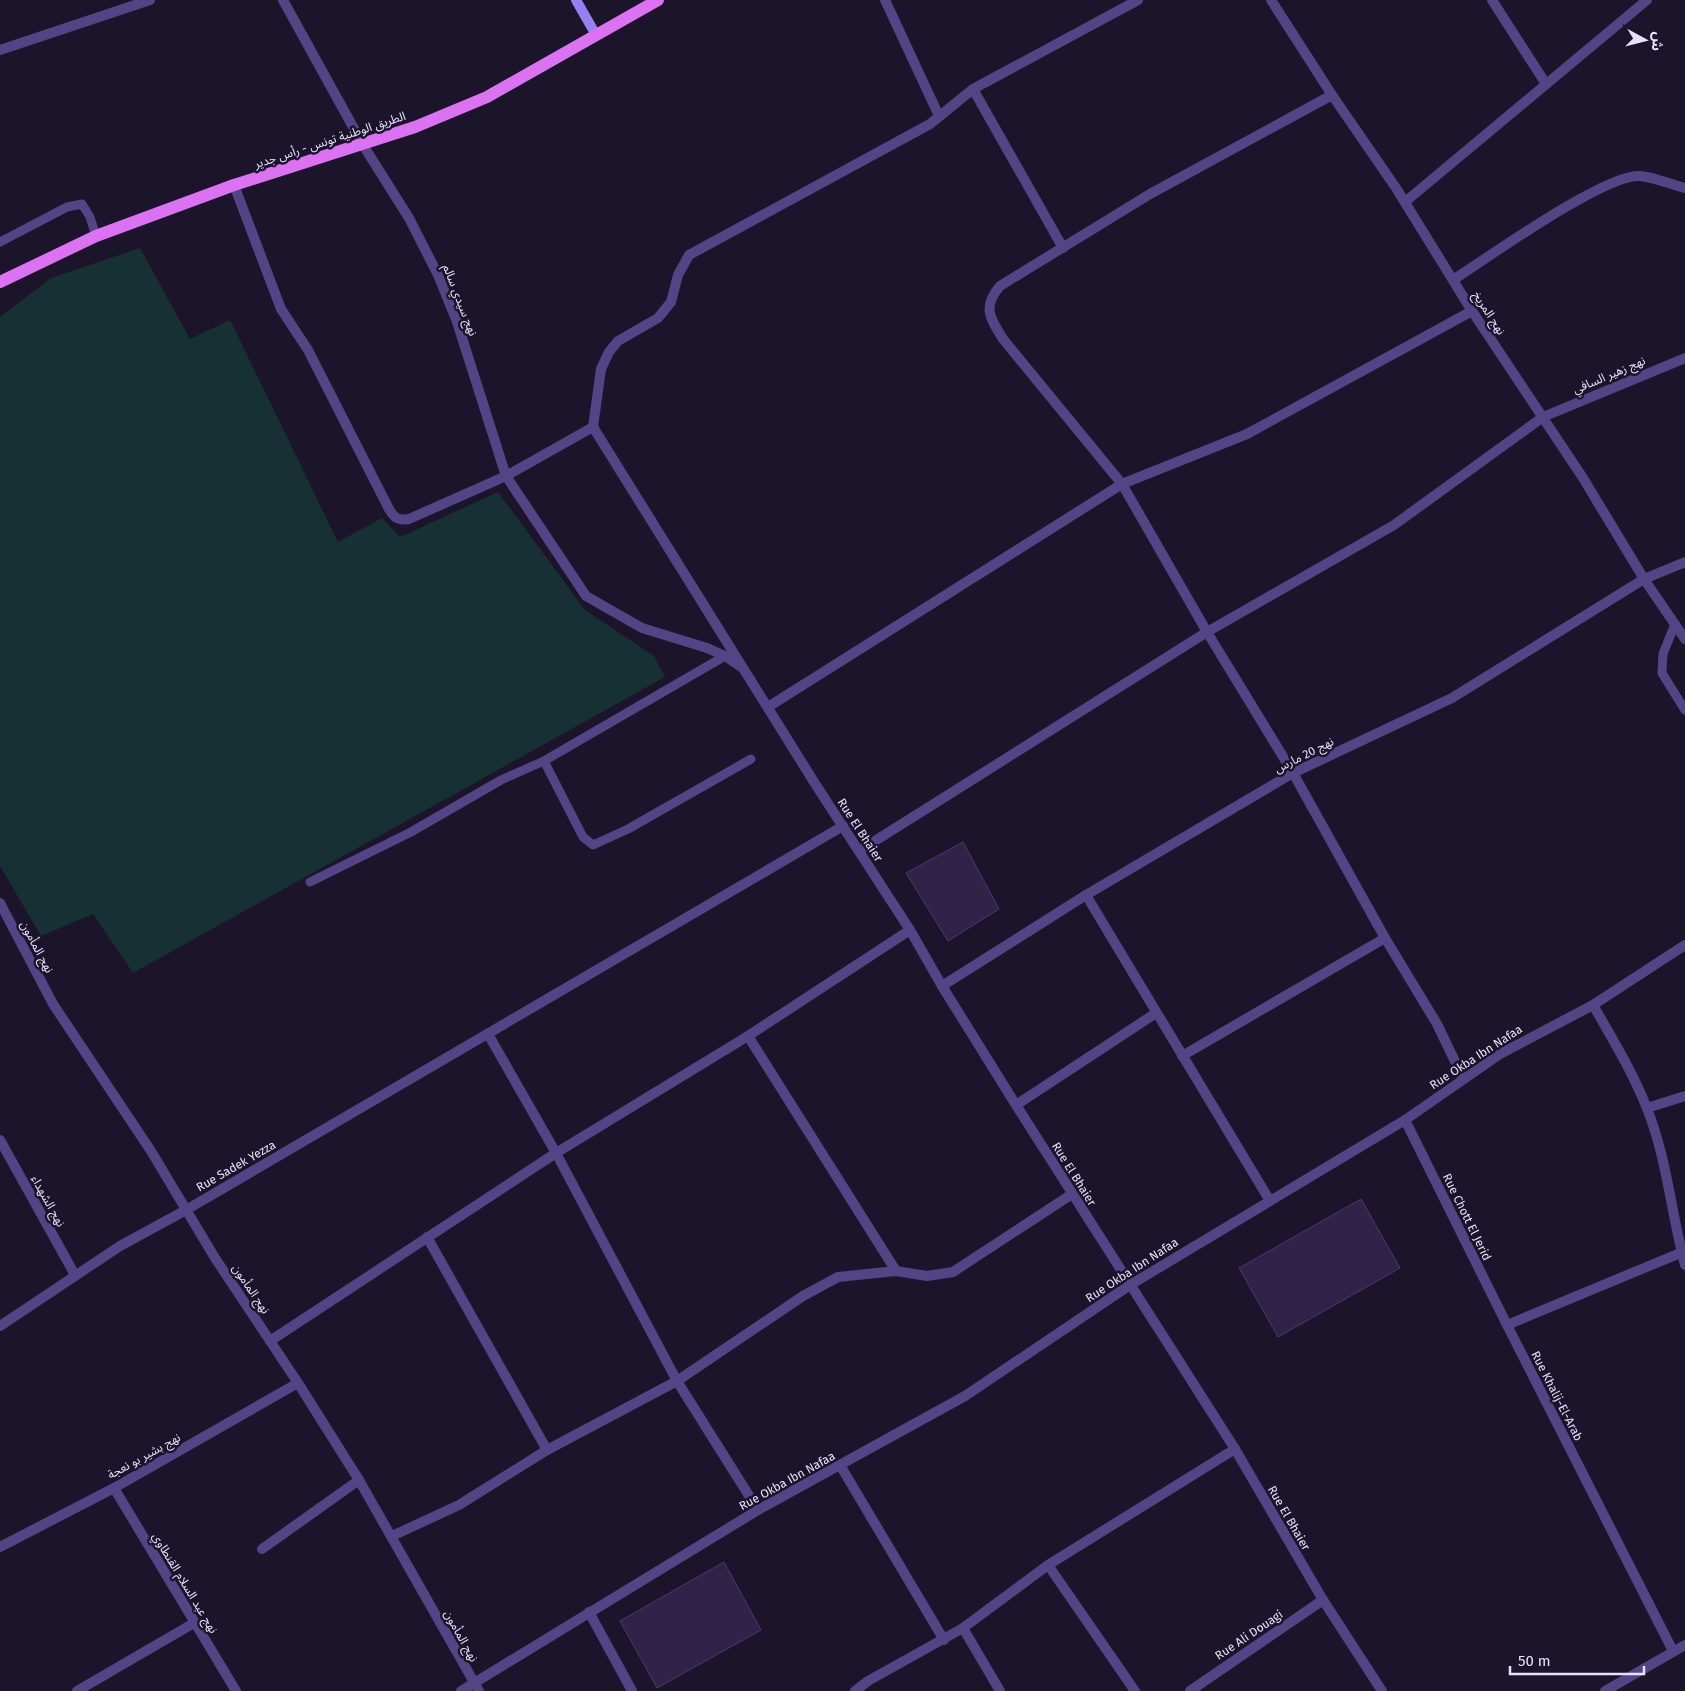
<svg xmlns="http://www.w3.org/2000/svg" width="1685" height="1691" font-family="'Fira Sans','Noto Sans Arabic',sans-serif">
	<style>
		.green { fill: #173034 }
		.building { fill: #31224a; stroke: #4e3673 }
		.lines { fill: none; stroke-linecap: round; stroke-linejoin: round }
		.service { stroke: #524485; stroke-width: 9 }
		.minor { stroke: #524485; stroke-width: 10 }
		.secondary { stroke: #9880f3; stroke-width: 10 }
		.primary { stroke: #da72f2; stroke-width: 12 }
		.labels { text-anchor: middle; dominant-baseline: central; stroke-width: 5; stroke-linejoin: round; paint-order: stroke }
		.street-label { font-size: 12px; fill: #e9e0fc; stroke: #1c142a }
	</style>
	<rect width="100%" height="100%" fill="#1c142a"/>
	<path class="green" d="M140,248L190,339L230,320L338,542L382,518L400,537L498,492L585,610L654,656L665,677L133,973L93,914L41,936L0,866V317L51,278Z"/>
	<g class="building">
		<path d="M963,842L999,909L948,941L906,873Z"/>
		<path d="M1361,1199L1400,1268L1278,1337L1239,1268Z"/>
		<path d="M724,1562L761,1630L657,1688L620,1621Z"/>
	</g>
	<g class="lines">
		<g class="service">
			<path d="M0,242L67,207L82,204L90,217L96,236"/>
			<path d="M1675,624L1663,654L1662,673L1685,710"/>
			<path d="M544,761L583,837L593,845L628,829L751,759"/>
			<path d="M310,882L411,832L501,780L544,761L725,656"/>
		</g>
		<g class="minor">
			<path d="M283,0L363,145L409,218L438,275L457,322L506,476L586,596L642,628L707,648L725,656L741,667"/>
			<path d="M885,0L939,116"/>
			<path d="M1271,0L1332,95L1396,188L1472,311L1583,478L1644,579L1685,639"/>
			<path d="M1492,0L1546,84"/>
			<path d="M0,50L150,0"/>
			<path d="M973,89L1063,248"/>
			<path d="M1332,95L1150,194L1000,286C982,307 990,318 1003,339L1122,484L1207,632L1293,773L1385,938L1437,1024L1463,1078"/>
			<path d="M234,185L281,309L308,350L389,509C394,518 399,521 409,519L506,476L593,427L814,782L910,930L942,986L1016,1105L1235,1449L1323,1600L1382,1691"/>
			<path d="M1405,202L1647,0"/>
			<path d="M1453,280C1487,258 1606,173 1640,176C1655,177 1671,185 1685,188"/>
			<path d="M593,427L601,369L609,352L618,341L658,318L671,302L678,275L689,255L930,124L973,89L1138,0"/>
			<path d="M768,707L1122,484L1247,434L1472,311"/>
			<path d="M859,851L1207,632L1394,525L1543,417L1685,358"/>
			<path d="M1086,895L1270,1201"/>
			<path d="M0,903L53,1004L151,1151L215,1258L298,1383L359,1480L479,1691"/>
			<path d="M942,986L1086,895L1293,773L1452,698L1644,579L1685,562"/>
			<path d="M1593,1005C1612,1038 1632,1071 1646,1106C1667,1157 1671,1213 1685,1265"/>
			<path d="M488,1034L556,1153L677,1381L803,1296L838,1277L896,1271L927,1276L953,1272L1072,1194"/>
			<path d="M748,1036L896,1271"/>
			<path d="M1182,1056L1385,938"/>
			<path d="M1016,1105L1156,1013"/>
			<path d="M1647,1108L1685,1096"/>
			<path d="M1405,1120L1507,1325"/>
			<path d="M0,1140L75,1275"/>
			<path d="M0,1326L120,1246L186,1210L843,826"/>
			<path d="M270,1341L556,1153L748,1036L910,930"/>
			<path d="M547,1450L677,1381L758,1510"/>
			<path d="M840,1465L944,1640"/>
			<path d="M114,1488L236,1691"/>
			<path d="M392,1536L459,1505L547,1450L427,1237"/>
			<path d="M0,1547L114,1488L298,1383"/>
			<path d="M262,1549L359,1480"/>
			<path d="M1048,1565L1135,1691"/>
			<path d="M589,1612L632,1691"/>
			<path d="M963,1628L1000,1691"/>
			<path d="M1673,1651L1507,1325L1685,1251"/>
			<path d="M77,1691L194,1623"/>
			<path d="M461,1691L758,1510L965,1396L1130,1285L1405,1120L1500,1054L1593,1005L1685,945"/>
			<path d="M855,1691L868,1681L963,1628L1048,1565L1235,1449"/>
			<path d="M1190,1691L1323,1600"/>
			<path d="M1605,1691L1685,1645"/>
		</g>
		<path class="secondary" d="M576,0L596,35"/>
		<path class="primary" d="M0,282L96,236L234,185L415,127L487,97L658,0"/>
	</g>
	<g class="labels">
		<g class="street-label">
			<text transform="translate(330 140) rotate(-18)">الطريق الوطنية تونس - رأس جدير</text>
			<text transform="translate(460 300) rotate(69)">نهج سيدي سالم</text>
			<text transform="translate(1489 313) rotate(57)">نهج المريخ</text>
			<text transform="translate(1609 375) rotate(-23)">نهج زهير السافي</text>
			<text transform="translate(1304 755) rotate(-27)">نهج 20 مارس</text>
			<text transform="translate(860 830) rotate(57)">Rue El Bhaier</text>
			<text transform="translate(37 947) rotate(62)">نهج المأمون</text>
			<text transform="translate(1476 1057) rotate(-33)">Rue Okba Ibn Nafaa</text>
			<text transform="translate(236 1166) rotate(-30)">Rue Sadek Yezza</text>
			<text transform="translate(1074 1174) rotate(58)">Rue El Bhaier</text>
			<text transform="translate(48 1201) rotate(61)">نهج الشهداء</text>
			<text transform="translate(1467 1217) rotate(64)">Rue Chott El Jerid</text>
			<text transform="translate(1132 1270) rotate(-33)">Rue Okba Ibn Nafaa</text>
			<text transform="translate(251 1289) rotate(56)">نهج المأمون</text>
			<text transform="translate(1557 1396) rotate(63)">Rue Khalij-El-Arab</text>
			<text transform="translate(144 1456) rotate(-29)">نهج بشير بو نعجة</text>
			<text transform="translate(787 1481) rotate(-29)">Rue Okba Ibn Nafaa</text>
			<text transform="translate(1289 1518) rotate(60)">Rue El Bhaier</text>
			<text transform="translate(185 1583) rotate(59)">نهج عبد السلام القنطاوي</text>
			<text transform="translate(1249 1635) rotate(-34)">Rue Ali Douagi</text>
			<text transform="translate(461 1636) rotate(61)">نهج المأمون</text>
		</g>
	</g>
	<g transform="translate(1645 40) rotate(97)" stroke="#1c142a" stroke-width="4" paint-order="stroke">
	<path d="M0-4L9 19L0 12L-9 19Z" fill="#e9e0fc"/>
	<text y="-8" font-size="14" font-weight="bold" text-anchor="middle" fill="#e9e0fc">ش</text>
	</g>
	<path d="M1510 1666v8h134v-8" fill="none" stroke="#e9e0fc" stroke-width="2.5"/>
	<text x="1518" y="1666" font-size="15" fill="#e9e0fc" stroke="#1c142a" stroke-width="4" paint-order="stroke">50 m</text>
</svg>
